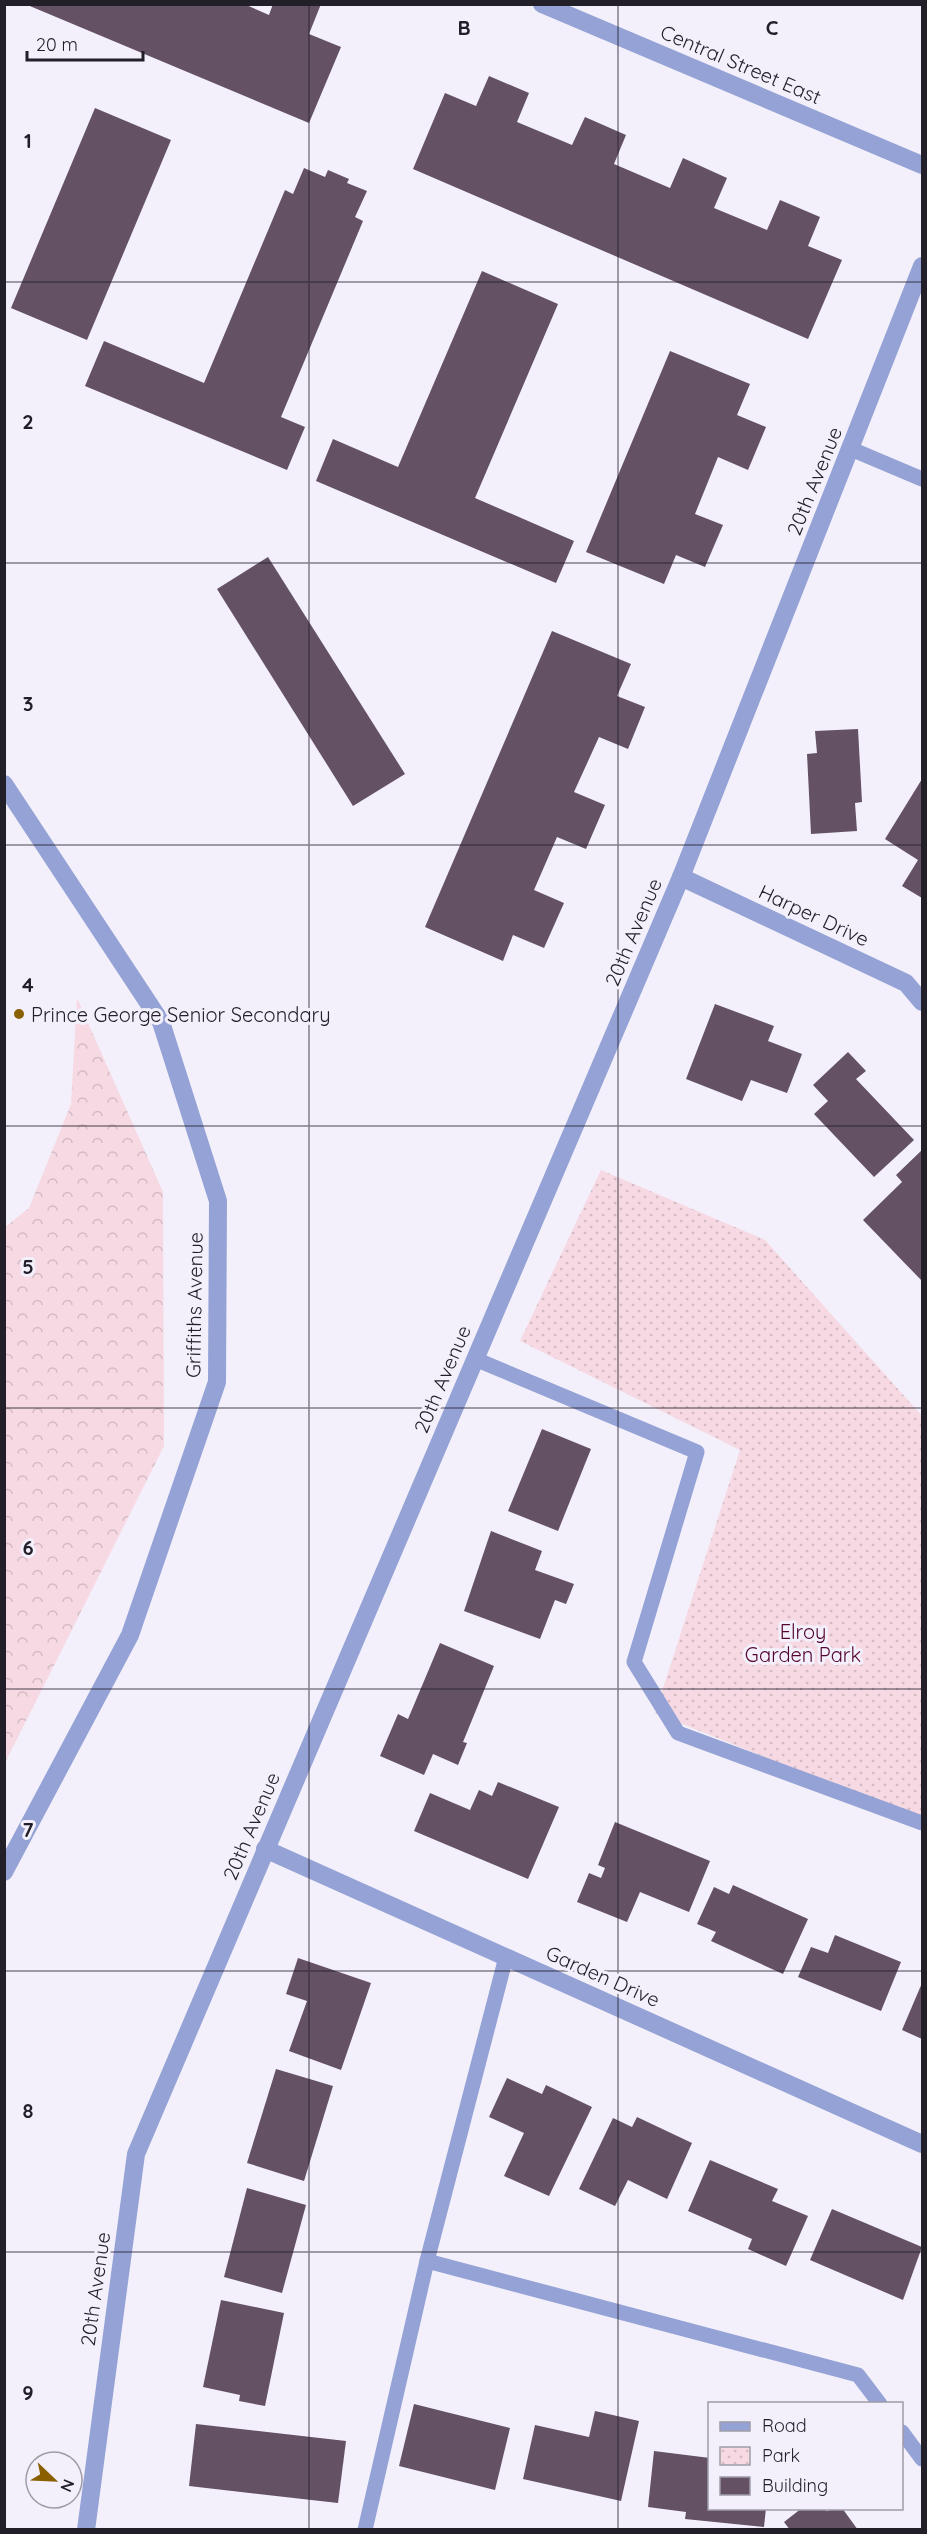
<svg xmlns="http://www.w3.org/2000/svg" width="927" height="2534" font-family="Quicksand,sans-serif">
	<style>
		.forest { fill: url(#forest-crowns) }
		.park { fill: url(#park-dots) }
		.building { fill: #645163 }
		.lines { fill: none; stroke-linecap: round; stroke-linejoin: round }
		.lane { stroke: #94a2d6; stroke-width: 15 }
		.street { stroke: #94a2d6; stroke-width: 18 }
		.grid { fill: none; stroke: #221f29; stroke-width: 1.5; stroke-opacity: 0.55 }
		.poi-dot { fill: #8a5f00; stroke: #f3f0fb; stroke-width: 2 }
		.labels { text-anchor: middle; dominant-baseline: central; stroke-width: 6; stroke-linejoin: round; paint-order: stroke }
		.street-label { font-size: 20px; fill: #221f29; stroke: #f3f0fb }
		.poi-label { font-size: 20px; fill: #221f29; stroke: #f3f0fb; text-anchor: start }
		.park-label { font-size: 20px; fill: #53042f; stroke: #f3f0fb }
		.grid-label { font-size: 20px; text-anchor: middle; font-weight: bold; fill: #221f29; stroke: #f3f0fb; stroke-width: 6; stroke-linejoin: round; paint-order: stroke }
	</style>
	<defs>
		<pattern id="forest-crowns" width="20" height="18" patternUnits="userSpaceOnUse" patternTransform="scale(1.5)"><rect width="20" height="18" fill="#f6d9e3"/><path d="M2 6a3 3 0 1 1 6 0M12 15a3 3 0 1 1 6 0" fill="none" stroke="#d3bac3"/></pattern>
		<pattern id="park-dots" width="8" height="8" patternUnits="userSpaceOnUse" patternTransform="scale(1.5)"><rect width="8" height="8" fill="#f6d9e3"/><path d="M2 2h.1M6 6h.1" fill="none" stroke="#d3bac3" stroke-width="1.8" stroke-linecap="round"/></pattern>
	</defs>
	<rect width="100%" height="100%" fill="#f3f0fb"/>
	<path class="forest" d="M77,998L163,1192L164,1446L5,1763V1227L29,1208L71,1104Z"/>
	<path class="park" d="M601,1170L765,1240L922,1416V1820L655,1713L740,1450L520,1341Z"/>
	<g class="building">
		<path d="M25,4H244L269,15L273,4H321L309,34L341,47L309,123Z"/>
		<path d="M489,76L529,93L517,122L572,145L585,117L626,135L614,164L670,188L683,158L727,178L714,208L767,230L780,200L820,217L808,246L842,260L808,339L413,169L445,93L476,106Z"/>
		<path d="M95,108L171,140L87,340L11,308Z"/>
		<path d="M304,168L325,177L328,170L349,179L347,183L367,191L355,217L363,221L281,417L305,427L287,470L85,386L104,341L204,383L285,190L293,194Z"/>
		<path d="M482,271L558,304L475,498L574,541L556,583L316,481L333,439L398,467Z"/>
		<path d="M670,351L750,384L737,415L766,427L748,470L718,457L695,514L723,525L705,567L676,555L664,584L586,552Z"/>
		<path d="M268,557L405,774L353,806L217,589Z"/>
		<path d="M552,631L631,664L617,696L645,707L628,749L599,737L574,792L605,805L586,849L557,837L534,890L564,903L544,948L513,935L503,961L425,927Z"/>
		<path d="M858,729L862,802L855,803L857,831L811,834L807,754L817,753L815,731Z"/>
		<path d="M922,779V898L902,886L918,860L885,839Z"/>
		<path d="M715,1004L774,1026L768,1041L802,1054L787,1093L751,1080L742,1101L686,1079Z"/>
		<path d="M848,1052L866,1071L856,1079L914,1140L874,1177L814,1114L828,1101L813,1085Z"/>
		<path d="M922,1150V1281L863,1220L902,1182L896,1175Z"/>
		<path d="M542,1429L591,1449L558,1531L508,1511Z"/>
		<path d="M491,1531L542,1551L535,1570L574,1584L566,1604L555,1600L540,1639L464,1611Z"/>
		<path d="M440,1643L494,1666L463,1742L467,1743L458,1765L433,1754L424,1775L380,1756L398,1714L408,1719Z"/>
		<path d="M498,1782L559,1807L528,1879L414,1831L430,1793L470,1810L479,1790L492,1796Z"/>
		<path d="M615,1822L710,1861L689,1912L640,1892L627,1922L577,1902L589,1873L601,1878L605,1868L598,1865Z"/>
		<path d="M733,1885L808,1919L783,1974L711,1941L716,1932L697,1924L714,1887L729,1894Z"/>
		<path d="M835,1935L901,1962L881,2011L798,1977L811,1947L828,1953Z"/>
		<path d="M298,1958L371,1983L341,2070L289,2051L307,2001L286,1994Z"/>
		<path d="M922,1983V2039L902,2030Z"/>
		<path d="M276,2069L333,2086L304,2181L247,2163Z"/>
		<path d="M507,2078L542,2094L546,2085L592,2107L549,2196L504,2176L524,2133L489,2117Z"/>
		<path d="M637,2117L692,2143L667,2199L628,2180L615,2206L579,2189L613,2118L632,2127Z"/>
		<path d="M710,2160L778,2189L772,2201L808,2216L786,2266L748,2249L752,2239L688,2211Z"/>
		<path d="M247,2188L306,2205L282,2293L224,2277Z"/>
		<path d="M832,2209L922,2247L903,2300L810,2260Z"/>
		<path d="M221,2300L284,2313L265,2406L239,2401L240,2395L203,2387Z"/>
		<path d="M414,2404L510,2428L495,2490L399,2466Z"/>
		<path d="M595,2411L639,2421L621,2501L523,2479L535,2425L589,2437Z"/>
		<path d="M196,2424L346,2441L338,2503L189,2486Z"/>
		<path d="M654,2451L710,2458V2508H766L764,2527L685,2519L686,2512L648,2507Z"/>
		<path d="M802,2508H824L826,2511L842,2508L858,2530H790L784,2522Z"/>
	</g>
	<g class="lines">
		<g class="lane">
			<path d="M851,449L922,479"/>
			<path d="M475,1359L697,1452L634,1662L678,1733L922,1823"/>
			<path d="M427,2261L858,2375L880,2404"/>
			<path d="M902,2432L922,2459"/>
			<path d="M365,2530L427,2261L506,1957"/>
		</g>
		<g class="street">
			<path d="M542,4L922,165"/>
			<path d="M4,784L161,1022L218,1201L217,1382L130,1635L4,1872"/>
			<path d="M681,877L906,983L922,1002"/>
			<path d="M265,1849L922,2144"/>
			<path d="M86,2530L136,2154L681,877L922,266"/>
		</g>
	</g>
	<path class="grid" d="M309,4V2530M618,4V2530M4,282H922M4,563H922M4,845H922M4,1126H922M4,1408H922M4,1689H922M4,1971H922M4,2252H922"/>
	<circle class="poi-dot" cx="19" cy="1014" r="6"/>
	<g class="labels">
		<g class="street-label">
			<text transform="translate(741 64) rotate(23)">Central Street East</text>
			<text transform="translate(814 481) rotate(-68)">20th Avenue</text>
			<text transform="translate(814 915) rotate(25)">Harper Drive</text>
			<text transform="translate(633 932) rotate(-67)">20th Avenue</text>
			<text transform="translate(194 1305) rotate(-89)">Griffiths Avenue</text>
			<text transform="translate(442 1379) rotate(-67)">20th Avenue</text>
			<text transform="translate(251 1826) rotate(-67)">20th Avenue</text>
			<text transform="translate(603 1976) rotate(24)">Garden Drive</text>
			<text transform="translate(95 2289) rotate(-82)">20th Avenue</text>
		</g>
		<g class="poi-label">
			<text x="31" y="1014">Prince George Senior Secondary</text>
		</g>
		<g class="park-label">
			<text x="803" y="1631">Elroy<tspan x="803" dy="23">Garden Park</tspan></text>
		</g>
	</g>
	<g class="grid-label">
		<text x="464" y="35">B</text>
		<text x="772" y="35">C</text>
		<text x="28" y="148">1</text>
		<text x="28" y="429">2</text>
		<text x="28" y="711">3</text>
		<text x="28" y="992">4</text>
		<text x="28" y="1274">5</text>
		<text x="28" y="1555">6</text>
		<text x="28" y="1837">7</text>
		<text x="28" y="2118">8</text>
		<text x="28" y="2400">9</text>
	</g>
	<rect width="927" height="2534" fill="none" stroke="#221f29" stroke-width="12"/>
	<rect x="708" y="2402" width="195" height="108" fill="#f3f0fb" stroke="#9f9ca7" stroke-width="1.5"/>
	<rect x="720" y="2422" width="30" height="9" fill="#94a2d6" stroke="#9f9ca7" stroke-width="1.5"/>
	<text x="762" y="2432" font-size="18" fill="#221f29">Road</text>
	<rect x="720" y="2447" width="30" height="18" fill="url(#park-dots)" stroke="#9f9ca7" stroke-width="1.5"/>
	<text x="762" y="2462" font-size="18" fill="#221f29">Park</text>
	<rect x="720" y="2477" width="30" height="18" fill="#645163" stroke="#9f9ca7" stroke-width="1.5"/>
	<text x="762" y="2492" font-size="18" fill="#221f29">Building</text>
	<g transform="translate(54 2480) rotate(113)"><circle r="28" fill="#f3f0fb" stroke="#9f9ca7" stroke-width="1.5"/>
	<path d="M0-4.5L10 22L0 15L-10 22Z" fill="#8a5f00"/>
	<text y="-9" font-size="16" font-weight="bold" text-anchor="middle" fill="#221f29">N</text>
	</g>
	<path d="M27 51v9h116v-9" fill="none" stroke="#221f29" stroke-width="3"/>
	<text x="36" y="51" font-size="18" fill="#221f29" stroke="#f3f0fb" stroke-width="4.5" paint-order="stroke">20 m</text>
</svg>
